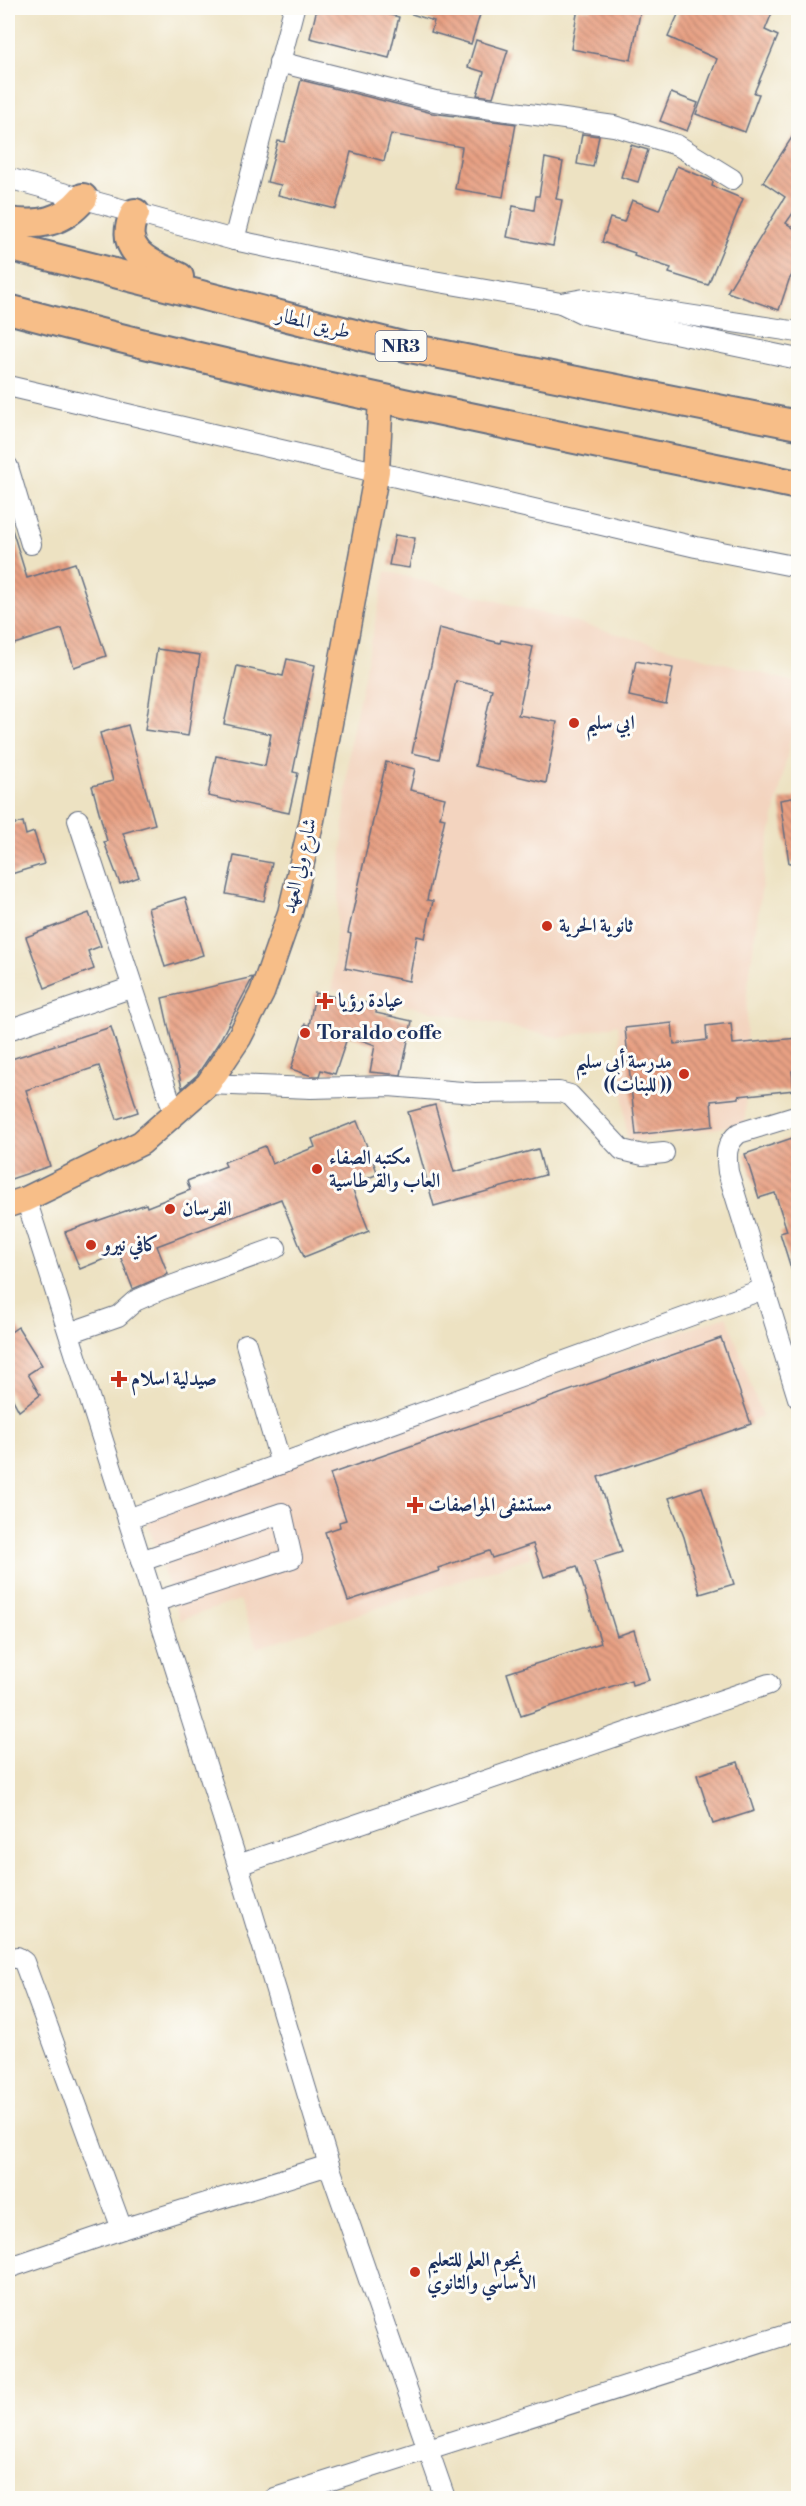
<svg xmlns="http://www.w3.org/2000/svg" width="806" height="2506" font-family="'Libre Bodoni',Amiri,serif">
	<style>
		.built { fill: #f3d4bf }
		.building { fill: url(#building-back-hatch) }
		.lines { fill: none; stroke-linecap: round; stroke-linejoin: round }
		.minor-casing { stroke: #646e81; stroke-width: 22 }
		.major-casing { stroke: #646e81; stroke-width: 27 }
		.highway-casing { stroke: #646e81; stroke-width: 32 }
		.minor { stroke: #fff; stroke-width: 20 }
		.major { stroke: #f7be88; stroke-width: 24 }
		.highway { stroke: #f7be88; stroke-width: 28 }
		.poi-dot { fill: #c8321e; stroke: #fdfcf7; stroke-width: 2 }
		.labels { text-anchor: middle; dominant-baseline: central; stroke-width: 6; stroke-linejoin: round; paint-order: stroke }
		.shield { fill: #fdfcf7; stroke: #5f6c8c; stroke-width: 1.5 }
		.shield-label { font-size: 18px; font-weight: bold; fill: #1b2f5e }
		.street-label { font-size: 20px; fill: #1b2f5e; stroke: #fdfcf7 }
		.poi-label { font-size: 20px; font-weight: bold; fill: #1b2f5e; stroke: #fdfcf7; text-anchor: start }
	</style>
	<defs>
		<pattern id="building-back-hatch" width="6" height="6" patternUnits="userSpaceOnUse" patternTransform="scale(1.5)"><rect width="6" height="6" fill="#e8a083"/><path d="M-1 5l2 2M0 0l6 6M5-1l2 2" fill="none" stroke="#bb836e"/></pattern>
	</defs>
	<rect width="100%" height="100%" fill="#fdfcf7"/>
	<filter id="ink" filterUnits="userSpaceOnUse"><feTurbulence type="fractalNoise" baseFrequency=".0167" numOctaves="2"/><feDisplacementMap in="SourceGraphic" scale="12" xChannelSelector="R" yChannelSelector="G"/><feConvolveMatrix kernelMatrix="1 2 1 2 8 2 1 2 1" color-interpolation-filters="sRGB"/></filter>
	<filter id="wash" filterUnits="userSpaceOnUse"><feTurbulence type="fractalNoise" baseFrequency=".008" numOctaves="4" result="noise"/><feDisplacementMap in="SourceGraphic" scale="24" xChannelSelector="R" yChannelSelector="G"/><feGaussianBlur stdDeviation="1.35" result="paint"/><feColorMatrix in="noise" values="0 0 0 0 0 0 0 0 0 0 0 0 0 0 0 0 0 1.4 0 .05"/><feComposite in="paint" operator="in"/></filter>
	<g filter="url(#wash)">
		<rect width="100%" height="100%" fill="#ede2c2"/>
		<g class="built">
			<path d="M386,571L798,683V704L766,855L747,993L745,1124L627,1142L618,1024L561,1038L332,990L350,743Z"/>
			<path d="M727,1316L762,1417L517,1511L531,1557L257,1648L240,1600L180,1620L145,1516Z"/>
		</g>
		<g id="blocks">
			<g class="building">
				<path d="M317,8H363L399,17L389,58L310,38Z"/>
				<path d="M402,8H482L471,44L431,32L434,21L402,11Z"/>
				<path d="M578,8L590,10V8H641L631,60L571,49Z"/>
				<path d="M681,8H774L765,30L778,36L754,93L759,94L745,132L696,114L717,59L668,37Z"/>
				<path d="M476,40L508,50L493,97L477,95L484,72L468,67Z"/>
				<path d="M301,80L432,113L516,124L503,197L455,189L462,147L391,134L384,161L351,152L336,209L278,195L281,185L267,182L278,141L285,142Z"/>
				<path d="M671,93L698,103L687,131L660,121Z"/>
				<path d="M798,128V206L786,223L798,231V265L789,280L779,310L727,292L785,197L763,182Z"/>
				<path d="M582,134L599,136L593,167L577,164Z"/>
				<path d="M631,145L648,150L638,182L621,177Z"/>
				<path d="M545,158L563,162L556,199L562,200L553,246L507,237L513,206L534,210L536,196H539Z"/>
				<path d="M677,166L712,181L713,182L712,186L743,199L708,285L669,273L671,268L634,256L635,253L602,242L610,218L624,222L632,200L659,210Z"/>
				<path d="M8,526H11L27,578L75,563L106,656L74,667L62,629L8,646Z"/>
				<path d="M395,535L415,538L409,568L389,565Z"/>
				<path d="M439,628L500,643L501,640L533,647L518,715L557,722L546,783L475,766L492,689L456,681L439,759L412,753Z"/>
				<path d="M157,649L200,655L188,736L145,730Z"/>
				<path d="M287,659L315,665L293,772L298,773L289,813L208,796L216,756L265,766L271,734L224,724L237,666L283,676Z"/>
				<path d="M636,661L673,668L666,704L629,696Z"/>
				<path d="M128,725L155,824L123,833L139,877L120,884L104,842L107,841L92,786L113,781L100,733Z"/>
				<path d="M386,762L415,769L410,790L445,798L440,817L445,818L427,900L433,901L425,938L417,936L409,981L345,968L351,934L348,933Z"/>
				<path d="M798,797V863H789L780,800Z"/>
				<path d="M23,822L26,835L34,832L44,864L8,875V826Z"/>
				<path d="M234,856L272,863L264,901L226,894Z"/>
				<path d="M185,897L203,955L165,967L148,908Z"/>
				<path d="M89,913L101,946L88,951L94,969L45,988L26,937Z"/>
				<path d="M253,977L219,1042L197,1075L182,1088L162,998Z"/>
				<path d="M315,993L377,1005L376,1013L412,1021L401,1075L370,1072L375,1045L348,1035L335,1074L321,1070L319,1076H312L291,1069L305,1024L309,1026Z"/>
				<path d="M672,1023L674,1044L707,1040L706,1026L731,1023L733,1044L798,1038V1070L792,1071L794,1090L739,1096V1098L711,1101L713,1126L636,1135L625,1028Z"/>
				<path d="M111,1027L138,1112L117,1119L99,1066L26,1090L50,1166L8,1180V1060Z"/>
				<path d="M435,1105L454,1172L538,1149L545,1175L434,1206L408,1112Z"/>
				<path d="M357,1121L378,1174L351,1185L369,1231L304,1257L281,1199L157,1246L168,1274L133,1289L119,1253L80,1269L65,1232L146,1204L147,1207L190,1190L187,1181L226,1166L224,1162L265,1146L272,1164L315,1147L312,1139Z"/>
				<path d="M798,1136V1280L795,1281L780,1233L787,1231L775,1193L759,1198L745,1154Z"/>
				<path d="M18,1327L42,1365L28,1374L40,1395L19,1411L8,1390V1334Z"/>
				<path d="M721,1338L751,1424L598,1477L622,1552L594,1561L617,1636L634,1630L649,1680L632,1685L631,1680L521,1716L507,1673L601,1643L577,1566L544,1577L533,1544L492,1558L489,1551L438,1568L439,1571L348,1601L325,1532L340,1527L339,1522L346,1520L330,1474Z"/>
				<path d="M702,1487L734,1584L700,1594L684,1537L669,1498Z"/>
				<path d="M738,1762L754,1811L713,1824L697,1775Z"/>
			</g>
		</g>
	</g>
	<g filter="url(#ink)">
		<use href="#blocks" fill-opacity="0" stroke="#646e81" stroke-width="1.5"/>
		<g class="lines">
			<defs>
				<g id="minor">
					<path d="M279,62L435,101L614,126L677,145L732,179"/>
					<path d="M8,178L234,240L387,273L561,303L584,314L798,359"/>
					<path d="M234,240L294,8"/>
					<path d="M561,303L584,299L798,332"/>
					<path d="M8,386L696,547L798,567"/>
					<path d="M8,467L31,544"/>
					<path d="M78,820L174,1113"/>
					<path d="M8,1030L133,987"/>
					<path d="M208,1084L311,1088L389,1086L474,1093L559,1092L570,1095L622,1150L643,1155L664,1153"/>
					<path d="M798,1115L739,1133C725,1144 726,1155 728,1172L798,1398"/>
					<path d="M26,1199L238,1865L329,2165L445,2498"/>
					<path d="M69,1333L118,1316L135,1301L160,1290L276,1248"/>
					<path d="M246,1344L281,1464"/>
					<path d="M128,1519L764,1289"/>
					<path d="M141,1561L282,1513L292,1558L154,1602"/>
					<path d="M238,1865L769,1684"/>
					<path d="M8,1959L17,1957L24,1962L122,2229"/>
					<path d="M8,2268L122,2229L329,2165"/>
					<path d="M275,2498L798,2331"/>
				</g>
				<path id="major" d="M8,1205L26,1199L141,1143L208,1084L239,1038L262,993L290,913L312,820L377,471L381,398"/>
				<g id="highway">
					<path d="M135,213C116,252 151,264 179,277"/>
					<path d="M8,222C39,226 62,223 83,198"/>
					<path d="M8,246L410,348L798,425"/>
					<path d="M8,309C268,379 534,430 798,485"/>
				</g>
			</defs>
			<use href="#minor" class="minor-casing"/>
			<use href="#major" class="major-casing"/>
			<use href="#highway" class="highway-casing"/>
			<use href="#minor" class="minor"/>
			<use href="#major" class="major"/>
			<use href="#highway" class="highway"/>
		</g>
	</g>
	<g class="poi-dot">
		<circle cx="574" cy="723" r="6"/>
		<circle cx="547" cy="926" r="6"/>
		<path d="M322 992h6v6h6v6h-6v6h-6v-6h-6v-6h6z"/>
		<circle cx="305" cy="1033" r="6"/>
		<circle cx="684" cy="1074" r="6"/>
		<circle cx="317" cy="1169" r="6"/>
		<circle cx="170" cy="1209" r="6"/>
		<circle cx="91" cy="1245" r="6"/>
		<path d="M116 1370h6v6h6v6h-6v6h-6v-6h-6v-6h6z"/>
		<path d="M412 1496h6v6h6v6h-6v6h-6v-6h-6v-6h6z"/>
		<circle cx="415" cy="2272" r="6"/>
	</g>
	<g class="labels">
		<rect class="shield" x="375.5" y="331" width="51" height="30" rx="4.5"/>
		<g class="shield-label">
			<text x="401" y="346">NR3</text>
		</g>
		<g class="street-label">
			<text transform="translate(313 324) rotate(14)">طريق المطار</text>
			<text transform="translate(300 866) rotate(-77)">شارع ولي العهد</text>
		</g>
		<g class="poi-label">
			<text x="586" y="723">ابي سليم</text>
			<text x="559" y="926">ثانوية الحرية</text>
			<text x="338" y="1001">عيادة رؤيا</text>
			<text x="317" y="1033">Toraldo coffe</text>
			<text x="672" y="1062" text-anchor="end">مدرسة أبي سليم<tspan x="672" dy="23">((للبنات ))</tspan></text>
			<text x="329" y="1158">مكتبه الصفاء<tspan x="329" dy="23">العاب والقرطاسية</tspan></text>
			<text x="182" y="1209">الفرسان</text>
			<text x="103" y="1245">كافي نيرو</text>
			<text x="131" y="1379">صيدلية اسلام</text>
			<text x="428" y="1505">مستشفى المواصفات</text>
			<text x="427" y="2260">نجوم العلم للتعليم<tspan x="427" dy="23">الأساسي والثانوي</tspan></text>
		</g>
	</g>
	<rect width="806" height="2506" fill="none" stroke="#fdfcf7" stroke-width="30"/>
</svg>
